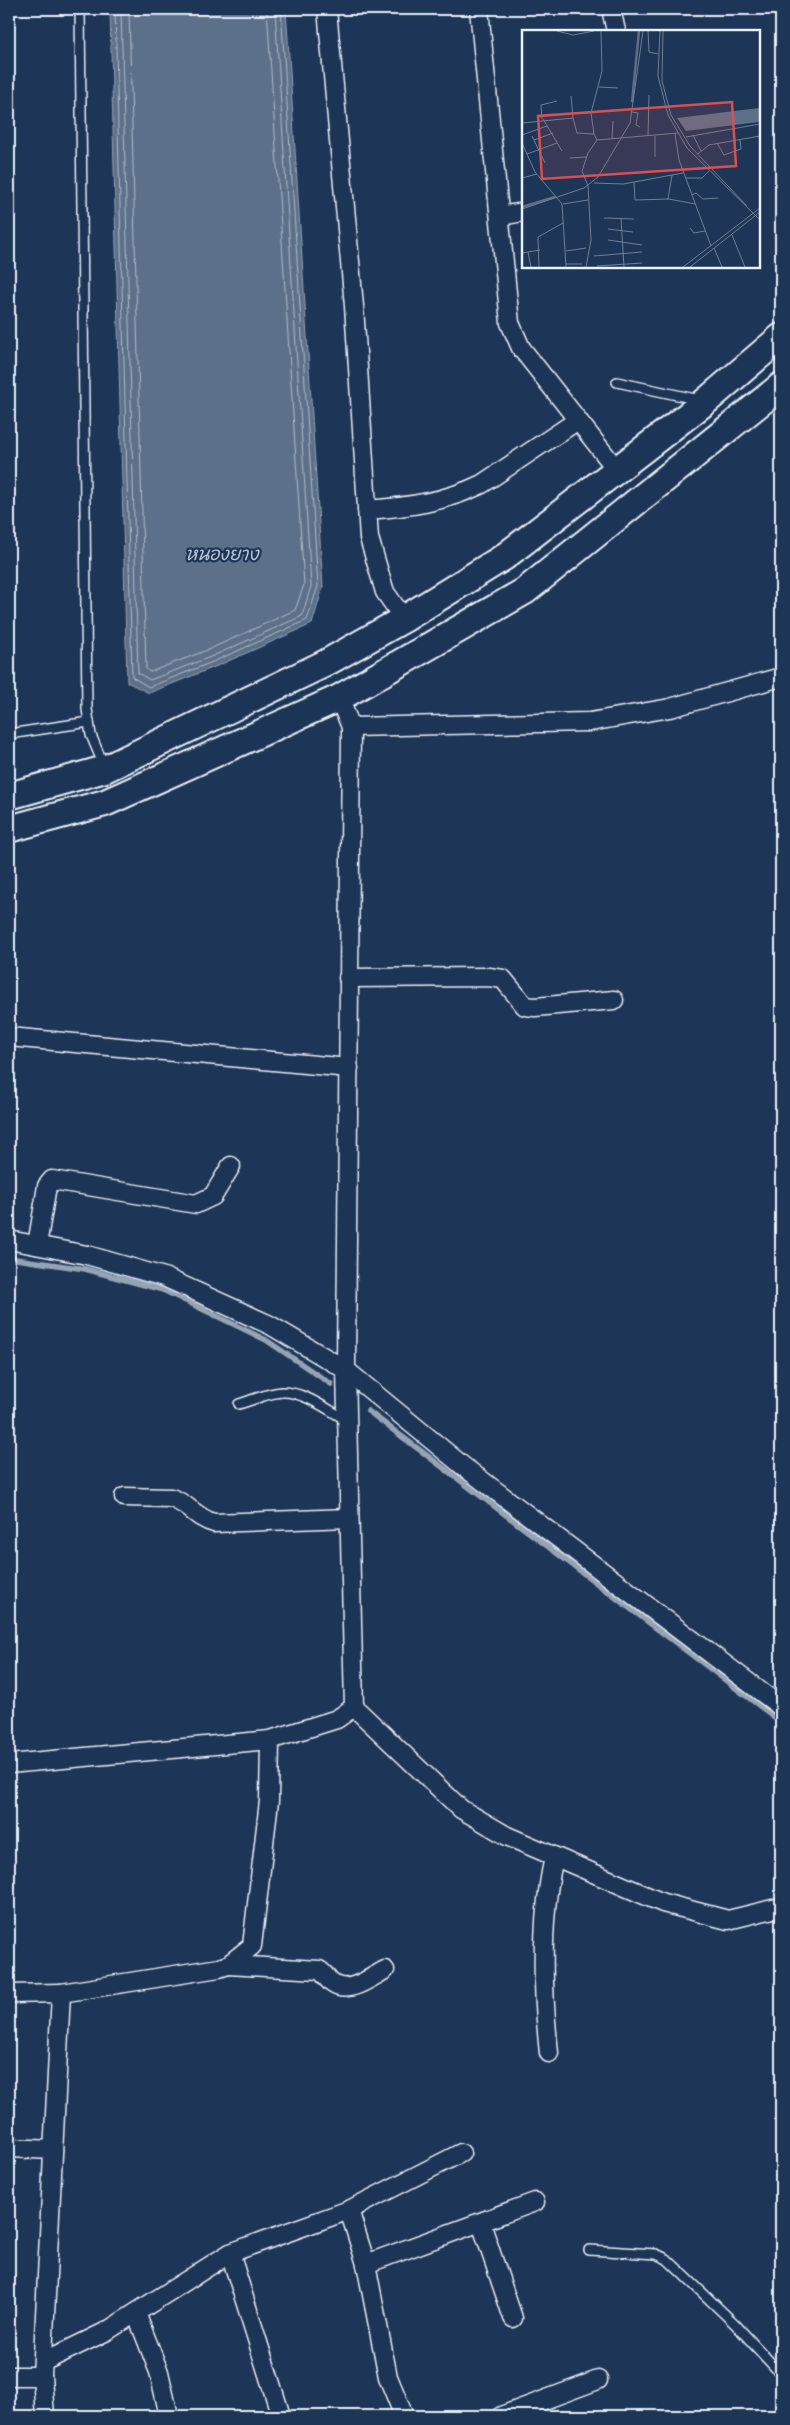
<svg xmlns="http://www.w3.org/2000/svg" width="790" height="2425" font-family="Dekko,'Playpen Sans Thai',sans-serif">
	<style>
		.water { fill: #5d7089; stroke: #95a4b5 }
		.lines { fill: none; stroke-linecap: round; stroke-linejoin: round }
		.shore { stroke: #b0bdcc; stroke-width: 1 }
		.stream { stroke: #95a4b5; stroke-width: 5.5 }
		.service-casing { stroke: #e8f1f8; stroke-width: 12 }
		.minor-casing { stroke: #e8f1f8; stroke-width: 21 }
		.primary-casing { stroke: #e8f1f8; stroke-width: 30 }
		.service { stroke: #1d3557; stroke-width: 9 }
		.minor { stroke: #1d3557; stroke-width: 18 }
		.primary { stroke: #1d3557; stroke-width: 26 }
		.labels { text-anchor: middle; dominant-baseline: central; stroke-width: 4.5; stroke-linejoin: round; paint-order: stroke }
		.water-label { font-size: 18px; font-style: italic; fill: #b7c4d1; stroke: #1d3557 }
		.inset-river { fill: none; stroke: #5d7089; stroke-width: 2.5 }
		.inset-road { fill: none; stroke: #6e8097; stroke-width: 1 }
		.view { fill: #da5052; fill-opacity: 0.15; stroke: #da5052; stroke-width: 2.5 }
		.inset-edge { fill: none; stroke: #e8f1f8; stroke-width: 2.5 }
	</style>
	<rect width="100%" height="100%" fill="#1d3557"/>
	<filter id="ink" filterUnits="userSpaceOnUse"><feTurbulence type="fractalNoise" baseFrequency=".02" numOctaves="2"/><feDisplacementMap in="SourceGraphic" scale="10" xChannelSelector="R" yChannelSelector="G"/><feConvolveMatrix kernelMatrix="1 2 1 2 8 2 1 2 1" color-interpolation-filters="sRGB"/></filter>
	<g filter="url(#ink)">
		<path class="water" d="M110,9H286L323,587L312,624L217,666L149,693L127,682Z"/>
		<g class="lines">
			<g class="shore">
				<path d="M115,9L132,677L149,687L215,661L307,620L318,586L281,9"/>
				<path d="M121,9L138,673L150,680L213,656L302,616L311,586L275,9"/>
				<path d="M129,9L146,669L150,672L210,649L295,610L304,585L267,9"/>
			</g>
			<g class="stream">
				<path d="M9,1258L85,1269L163,1290L266,1340L331,1384"/>
				<path d="M368,1411L781,1722"/>
			</g>
			<defs>
				<g id="service">
					<path d="M80,9L87,709L91,735L104,766"/>
					<path d="M617,382L700,400"/>
					<path d="M9,734L89,722"/>
					<path d="M239,1404C253,1400 267,1393 282,1392C303,1391 328,1410 347,1420"/>
					<path d="M589,2250L656,2254L667,2259L735,2324L781,2374"/>
				</g>
				<g id="minor">
					<path d="M327,9L354,306L369,538L385,592L404,619"/>
					<path d="M479,9L510,323L521,348L617,470"/>
					<path d="M611,9L616,31"/>
					<path d="M500,216L524,212"/>
					<path d="M367,510C408,507 445,502 482,484L578,420"/>
					<path d="M351,727L590,722L670,708L781,677"/>
					<path d="M348,978L489,977L503,979L525,1006L535,1007L614,1000"/>
					<path d="M9,1037L349,1068"/>
					<path d="M9,1240L87,1255L164,1277L270,1325L346,1370L463,1466L781,1707"/>
					<path d="M37,1245L47,1186L52,1180L196,1204L213,1196L231,1166"/>
					<path d="M124,1497L171,1498C188,1503 197,1519 214,1523L349,1518"/>
					<path d="M354,1707L461,1809L507,1836L663,1903L728,1920L781,1907"/>
					<path d="M9,1764L270,1740"/>
					<path d="M228,1965L319,1970C325,1973 327,1980 333,1984C349,1995 371,1977 385,1970"/>
					<path d="M9,1994L61,1993"/>
					<path d="M549,2053C542,1989 540,1920 554,1857"/>
					<path d="M9,2148L53,2150"/>
					<path d="M349,2210L366,2264L388,2377L404,2416"/>
					<path d="M481,2223L513,2318"/>
					<path d="M230,2253L281,2416"/>
					<path d="M366,2264L535,2202"/>
					<path d="M136,2313L159,2372L169,2416"/>
					<path d="M45,2361L107,2331L230,2253L349,2210L461,2153"/>
					<path d="M9,2376H42"/>
					<path d="M45,2416L42,2376L61,1993L219,1968L228,1965L252,1946L269,1801L270,1740L337,1719L354,1707L346,1370L351,727L339,698"/>
					<path d="M501,2416L598,2380"/>
				</g>
				<g id="primary">
					<path d="M9,796L105,769L324,664L404,619L504,557L705,402L781,337"/>
					<path d="M9,829L105,803L339,698L525,591L781,386"/>
				</g>
			</defs>
			<use href="#service" class="service-casing"/>
			<use href="#minor" class="minor-casing"/>
			<use href="#primary" class="primary-casing"/>
			<use href="#service" class="service"/>
			<use href="#minor" class="minor"/>
			<use href="#primary" class="primary"/>
		</g>
	</g>
	<g class="labels">
		<g class="water-label">
			<text x="222" y="556">หนองยาง</text>
		</g>
	</g>
	<g transform="translate(522 30)">
		<rect width="238" height="238" fill="#1d3557"/>
		<path d="M237,78V92L164,101L155,88Z" fill="#5d7089"/>
		<path class="inset-river" d="M110,72L117,1M0,177L33,167"/>
		<path class="inset-road" d="M35,1L51,5L72,1M126,1L127,22L136,24M138,1L136,46L146,85L165,118L238,190M141,1L140,51L149,85L168,116L225,176M77,57L96,58M49,66L51,88M110,82L116,83L114,95L118,97M20,89L19,75L35,71M21,89L40,121M0,93L51,88L55,103L72,104L75,110L156,103M72,104L69,83L80,41L79,1M153,104L157,130L189,216M0,105L25,96M171,105L179,121M10,106L23,133M126,106L127,65M164,107L238,94M90,109L91,91M12,110L31,103M0,113L13,142L40,174L44,237M195,113L202,125L219,119L218,110M5,124L35,113M176,124L187,115L238,106M133,127V106M48,128L64,127M0,148L15,144M164,148H180L187,141M112,152L113,170L147,169L173,174M72,153L101,154L161,143M170,165L174,163L181,169L196,168M146,169L150,145M41,174L66,170M0,179L62,158L76,147L108,93L121,1M82,188L112,189M99,189L102,237M168,198L172,203L183,201M86,199L111,202M210,205L223,237M86,210L120,215M192,218L200,237M44,221L64,218M6,222L9,237M0,223L18,220M72,226L120,222M44,234H60M75,236L120,233M17,237L16,207L41,193M64,237L69,210L66,156L60,141L66,123L75,110M161,237L238,178M168,237L238,182"/>
		<path class="view" d="M210,72L214,136L20,149L16,86Z"/>
		<rect width="238" height="238" class="inset-edge"/>
	</g>
	<rect width="790" height="2425" fill="none" stroke="#1d3557" stroke-width="30"/>
	<rect x="15" y="15" width="760" height="2395" fill="none" stroke="#e8f1f8" stroke-width="2" filter="url(#ink)"/>
</svg>
